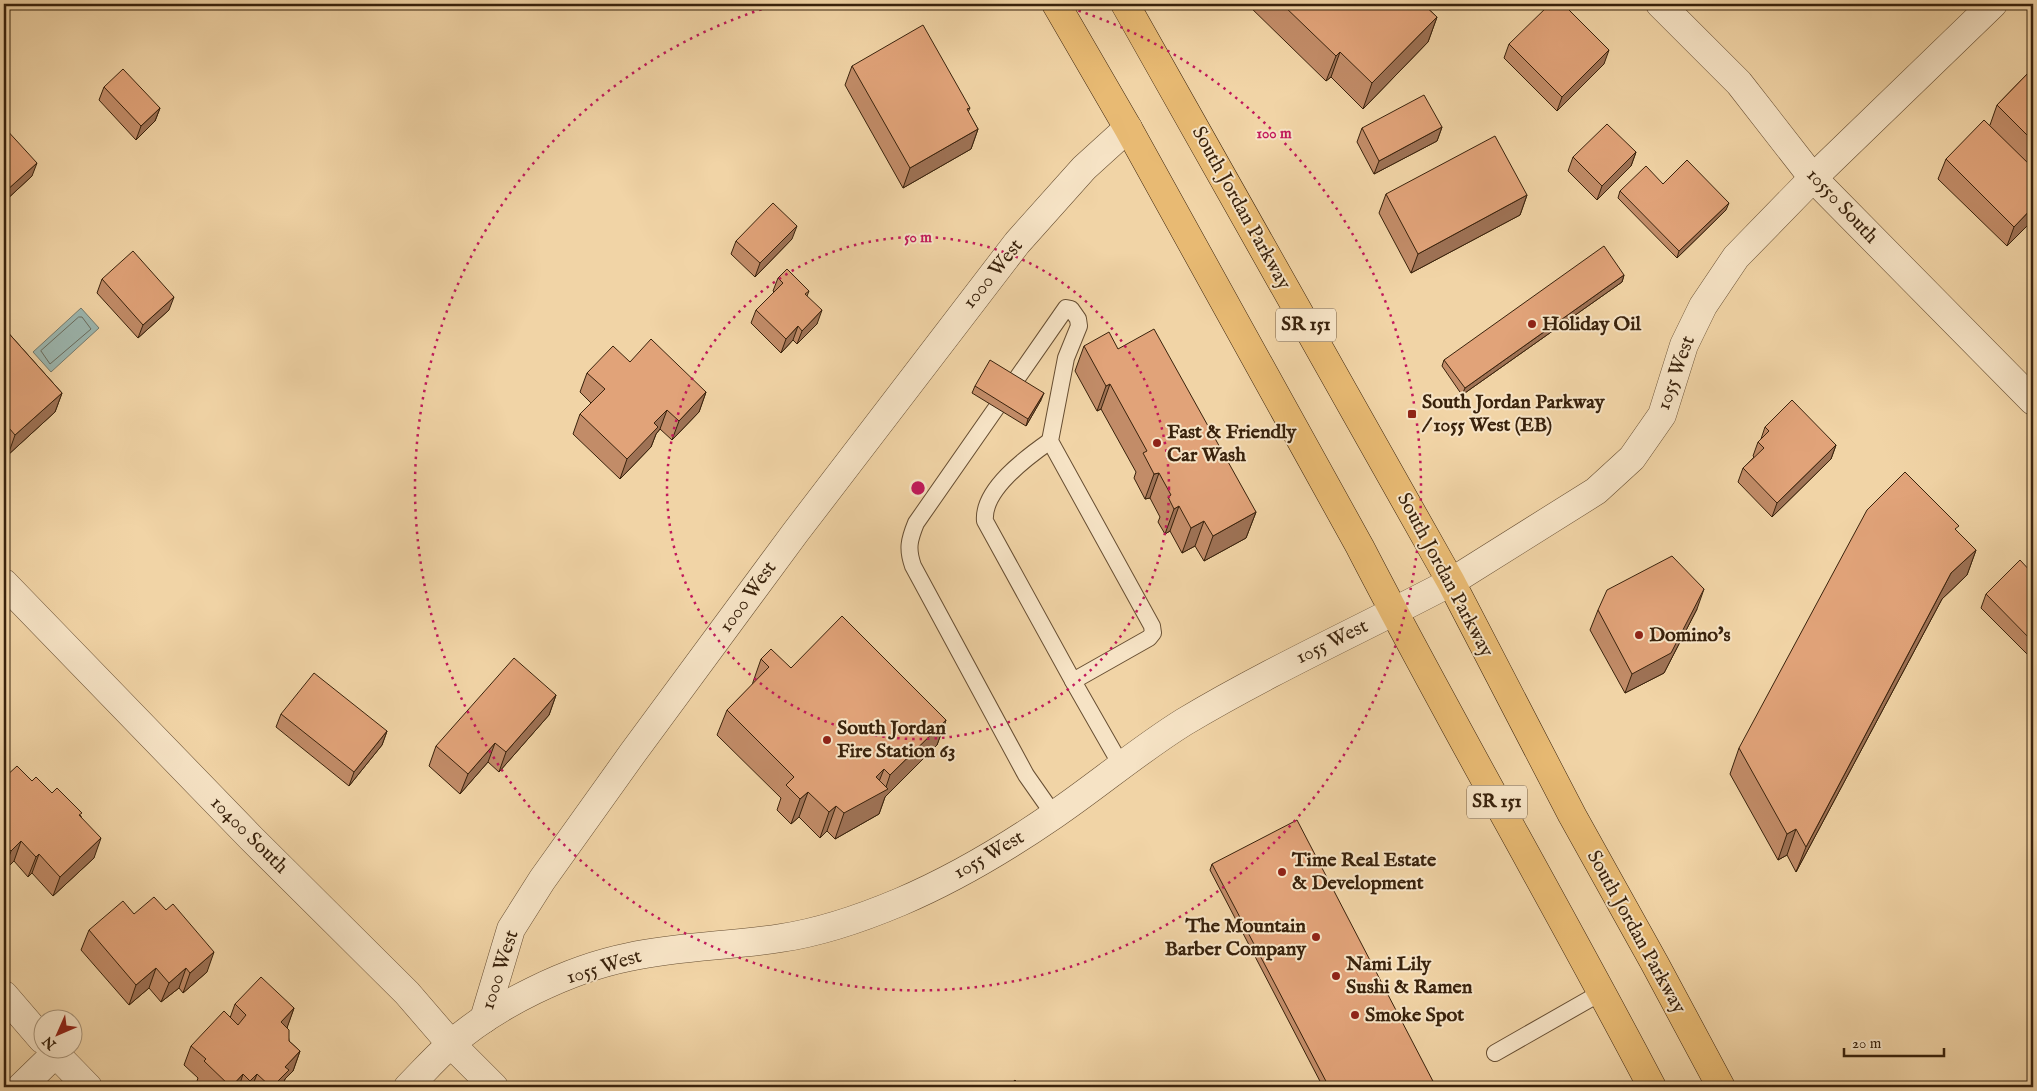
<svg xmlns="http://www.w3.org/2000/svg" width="2037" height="1091" font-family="'IM FELL English',serif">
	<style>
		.water { fill: #9cb7b0; stroke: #747b6e }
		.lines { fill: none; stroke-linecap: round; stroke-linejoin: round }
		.shore { stroke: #6a6c5e; stroke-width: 1 }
		.service-casing { stroke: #674e32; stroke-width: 18 }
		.minor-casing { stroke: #674e32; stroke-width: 29 }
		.tertiary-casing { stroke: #674e32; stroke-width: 29 }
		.primary-casing { stroke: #39220c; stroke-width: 29 }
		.service { stroke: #f6e3c5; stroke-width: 16 }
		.minor { stroke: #f6e3c5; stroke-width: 28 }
		.tertiary { stroke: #f6e3c5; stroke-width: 28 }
		.primary { stroke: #e8ba73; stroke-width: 28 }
		.wall { fill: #c28c68; stroke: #39220c }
		.shaded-wall { fill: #9e7255; stroke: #39220c }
		.building { fill: #e1a379; stroke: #39220c }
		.ring { fill: none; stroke: #c2185b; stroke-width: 2.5; stroke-dasharray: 2.5 5 }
		.poi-dot { fill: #8f2418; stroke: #f6e3c5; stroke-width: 2 }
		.labels { text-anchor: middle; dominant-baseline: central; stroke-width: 4; stroke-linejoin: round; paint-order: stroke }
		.shield { fill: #f6e3c5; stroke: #725c44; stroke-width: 1 }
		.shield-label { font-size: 19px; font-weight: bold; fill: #39220c }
		.street-label { font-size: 20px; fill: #39220c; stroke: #f6e3c5 }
		.poi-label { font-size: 20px; font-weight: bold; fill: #39220c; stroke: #f6e3c5; text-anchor: start }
		.centre { fill: #c2185b; stroke: #f6e3c5; stroke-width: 2.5 }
		.ring-label { font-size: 15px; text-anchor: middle; font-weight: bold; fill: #c2185b; stroke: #f6e3c5; stroke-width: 4; stroke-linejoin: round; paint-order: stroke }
	</style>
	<rect width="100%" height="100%" fill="#f1d4a6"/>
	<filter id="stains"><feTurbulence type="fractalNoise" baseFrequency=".004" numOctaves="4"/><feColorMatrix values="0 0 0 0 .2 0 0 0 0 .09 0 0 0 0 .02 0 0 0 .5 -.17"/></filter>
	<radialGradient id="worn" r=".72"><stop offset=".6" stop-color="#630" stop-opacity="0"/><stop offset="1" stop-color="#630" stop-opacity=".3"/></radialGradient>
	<path class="water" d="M81,308L99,328L51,372L33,352Z"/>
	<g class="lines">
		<path class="shore" d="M79,317H82L91,329L50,364L41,351Z"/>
		<defs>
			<g id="service">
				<path d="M1050,441C1027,457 982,490 985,521L1073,681"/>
				<path d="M1054,815L1026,775L913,566C907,549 909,540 916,523L1066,308L1071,309L1078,319L1079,326L1066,358L1050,441L1152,626L1153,633L1149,638L1073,681L1121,765"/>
				<path d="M1495,1053L1602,992"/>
			</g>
			<g id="minor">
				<path d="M1660,4L1739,83L1813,178L2033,401"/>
				<path d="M1451,582L1596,491L1632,458L1662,415L1684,345L1703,306L1736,257L1813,178L1993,4"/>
				<path d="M4,583L251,838L407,993L451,1044L494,1087"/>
				<path d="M4,995L42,1039"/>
				<path d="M484,1019L511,929L542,880L632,754L795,533L1017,243L1084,168L1128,128"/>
				<path d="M50,1048L88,1087"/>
				<path d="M21,1087L55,1054"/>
			</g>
			<path id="tertiary" d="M408,1087C422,1073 435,1058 450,1045C495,1005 569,969 629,957C679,946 731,946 781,938C822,932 862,918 900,902C954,879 1006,848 1054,815C1098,785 1139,750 1184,722C1271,670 1362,629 1451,582"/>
			<g id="primary">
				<path d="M1056,4L1128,128L1360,547C1454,729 1557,906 1652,1087"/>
				<path d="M1125,4L1451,582L1572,815L1655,964L1721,1087"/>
			</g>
		</defs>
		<use href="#service" class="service-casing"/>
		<use href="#minor" class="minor-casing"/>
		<use href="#tertiary" class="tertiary-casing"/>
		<use href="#primary" class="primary-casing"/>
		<use href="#service" class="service"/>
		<use href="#minor" class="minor"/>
		<use href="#tertiary" class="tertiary"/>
		<use href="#primary" class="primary"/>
	</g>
	<g class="wall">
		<path d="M1247,4H1423L1437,17L1428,42L1363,109L1331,77L1326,81Z"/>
		<path d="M1509,44L1604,64L1557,111L1504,58Z"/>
		<path d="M852,66L970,108L968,112L978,129L971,149L903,188L845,85Z"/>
		<path d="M2033,68V164L2032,166L2033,220L2007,246L1938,179L1946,159L1990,125L1997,105Z"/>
		<path d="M104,87L160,108L155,121L136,140L99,100Z"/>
		<path d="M4,127L32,176L4,202Z"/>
		<path d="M1442,127L1437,141L1374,174L1357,142L1362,128Z"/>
		<path d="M1636,152L1631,166L1597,200L1568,171L1573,157Z"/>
		<path d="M1620,191L1726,210L1677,258L1618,198Z"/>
		<path d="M1386,194L1527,195L1520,215L1411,273L1379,213Z"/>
		<path d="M792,239L755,277L731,254L736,241Z"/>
		<path d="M1624,275L1622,282L1462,395L1442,366L1444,360Z"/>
		<path d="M778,278L809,291L807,296L817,324L797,344L793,340L781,353L751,323L756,310L774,292L773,291Z"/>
		<path d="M102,279L169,310L138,338L97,293Z"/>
		<path d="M4,328L62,393L55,412L8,455L4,450Z"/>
		<path d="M1084,346L1118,349L1256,512L1246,538L1204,561L1195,546L1182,553L1170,531L1165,534L1158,522L1160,517L1150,498L1145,499L1134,478L1136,472L1101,409L1097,411L1075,371Z"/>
		<path d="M630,362L706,392L699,412L672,440L660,429L656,434L651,447L620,479L573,434L580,414L591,403L580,392L587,373Z"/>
		<path d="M975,386L1041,400L1026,426L972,393Z"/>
		<path d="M1765,427L1836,445L1831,459L1772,517L1738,482L1743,468L1754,457L1753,456L1758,442L1761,439Z"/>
		<path d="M1957,531L1976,550L1967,575L1942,599L1796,872L1787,855L1778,860L1730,774L1739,748Z"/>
		<path d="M2033,574V660L1981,608L1986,594Z"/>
		<path d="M1697,609L1664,673L1625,693L1590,630L1598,610Z"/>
		<path d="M761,659L791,668L946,720L937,745L885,797L879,814L835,839L827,831L820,838L799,817L791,824L777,810L781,798L717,735L727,710L752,685Z"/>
		<path d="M556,695L549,715L499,772L488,762L460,794L429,766L436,746Z"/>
		<path d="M281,714L387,731L382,745L349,786L276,727Z"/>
		<path d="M4,778L32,781L52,793L81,816L94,858L53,896L32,873L28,877L14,861L4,871Z"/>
		<path d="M1212,864L1436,1087H1323L1210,870Z"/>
		<path d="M134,914L207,972L183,993L179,988L161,1002L149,988L129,1005L81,950L89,930Z"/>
		<path d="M235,1004L294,1008L287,1027L289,1041L300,1051L293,1071L285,1079L282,1087H203L197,1081L198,1078L184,1065L191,1046L230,1018Z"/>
	</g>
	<g class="shaded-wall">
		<path d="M1437,17L1428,42L1363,109L1372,83Z"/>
		<path d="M1609,50L1604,64L1557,111L1562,97Z"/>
		<path d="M1340,52L1331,77L1326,81L1336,56Z"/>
		<path d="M160,108L155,121L136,140L141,126Z"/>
		<path d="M1442,127L1437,141L1374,174L1379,161Z"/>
		<path d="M978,129L971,149L903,188L910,168Z"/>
		<path d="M1636,152L1631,166L1597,200L1602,186Z"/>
		<path d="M37,163L32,176L4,202V197L6,191Z"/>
		<path d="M1527,195L1520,215L1411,273L1418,254Z"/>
		<path d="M1729,203L1726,210L1677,258L1679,251Z"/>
		<path d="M2033,207V220L2007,246L2014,227Z"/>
		<path d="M797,226L792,239L755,277L760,263Z"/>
		<path d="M1624,275L1622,282L1462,395L1465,388Z"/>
		<path d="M174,297L169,310L138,338L143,325Z"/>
		<path d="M822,310L817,324L797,344L802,331Z"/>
		<path d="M798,326L793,340L781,353L786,339Z"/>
		<path d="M1110,384L1101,409L1097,411L1106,386Z"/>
		<path d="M706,392L699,412L672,440L679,421Z"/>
		<path d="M62,393L55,412L8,455L15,435Z"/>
		<path d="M1044,393L1041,400L1026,426L1028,419Z"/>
		<path d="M667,410L660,429L656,434L651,447L620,479L627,459L654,423Z"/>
		<path d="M1836,445L1831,459L1772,517L1777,503Z"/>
		<path d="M1159,473L1150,498L1145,499L1154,474Z"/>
		<path d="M1179,506L1170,531L1165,534L1174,509Z"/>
		<path d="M1256,512L1246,538L1204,561L1213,536Z"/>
		<path d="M1204,521L1195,546L1182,553L1191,528Z"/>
		<path d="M1976,550L1967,575L1942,599L1796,872L1806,847L1951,573Z"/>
		<path d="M1704,589L1697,609L1664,673L1625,693L1632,674Z"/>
		<path d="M556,695L549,715L499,772L506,752Z"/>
		<path d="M946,720L937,745L885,797L879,814L835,839L844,813L876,777L884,769L874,794L885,790L890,775Z"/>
		<path d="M387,731L382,745L349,786L354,772Z"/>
		<path d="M495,743L488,762L460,794L468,774Z"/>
		<path d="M808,792L799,817L791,824L800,799Z"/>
		<path d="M836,806L827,831L820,838L829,812Z"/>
		<path d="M1796,829L1787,855L1778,860L1787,834Z"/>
		<path d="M101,838L94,858L53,896L60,877Z"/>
		<path d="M21,841L14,861L4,871L11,851Z"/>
		<path d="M39,854L32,873L28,877L36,857Z"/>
		<path d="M214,952L207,972L183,993L190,973Z"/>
		<path d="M156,968L149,988L129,1005L136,985Z"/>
		<path d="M186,968L179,988L161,1002L169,983Z"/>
		<path d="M294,1008L287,1028L281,1022Z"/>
		<path d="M300,1051L293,1071L285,1079L282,1087H272L285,1067Z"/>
		<path d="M243,1074L239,1087H231Z"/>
		<path d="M257,1074L252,1087H248L250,1081Z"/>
	</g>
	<g class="building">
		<path d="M1282,4H1423L1437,17L1372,83L1340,52L1336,56Z"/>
		<path d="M1550,4H1563L1609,50L1562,97L1509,44Z"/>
		<path d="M923,25L970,108L967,109L978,129L910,168L852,66Z"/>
		<path d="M2033,68V141L1997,105Z"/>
		<path d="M123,69L160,108L141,126L104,87Z"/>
		<path d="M1424,95L1442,127L1379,161L1362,128Z"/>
		<path d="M1984,120L2033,168V207L2014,227L1946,159Z"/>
		<path d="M1607,124L1636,152L1602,186L1573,157Z"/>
		<path d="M4,127L37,163L6,191L4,189Z"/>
		<path d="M1495,136L1527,195L1418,254L1386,194Z"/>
		<path d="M1687,160L1729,203L1679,251L1620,191L1646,166L1663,184Z"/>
		<path d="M773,203L797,226L760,263L736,241Z"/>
		<path d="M1604,246L1624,275L1465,388L1444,360Z"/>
		<path d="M133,251L174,297L143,325L102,279Z"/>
		<path d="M787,269L809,291L805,294L822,310L802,331L798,326L786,339L756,310L783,283L778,278Z"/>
		<path d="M4,328L62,393L15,435L4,422Z"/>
		<path d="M1154,329L1256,512L1213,536L1204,521L1191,528L1179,506L1174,509L1168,497L1171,495L1159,473L1154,474L1143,453L1147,451L1110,384L1106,386L1084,346L1109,332L1118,349Z"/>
		<path d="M651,339L706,392L679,421L667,410L654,423L658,427L627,459L580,414L605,389L587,373L613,346L630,362Z"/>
		<path d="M990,360L1044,393L1028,419L975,386Z"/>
		<path d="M1792,400L1836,445L1777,503L1743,468L1764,448L1758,442L1769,431L1765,427Z"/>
		<path d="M1905,472L1959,526L1955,529L1976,550L1951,573L1806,847L1796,829L1787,834L1739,748L1867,510Z"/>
		<path d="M1672,556L1704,589L1671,653L1632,674L1598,610L1607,590Z"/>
		<path d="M2020,560L2033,574V642L1986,594Z"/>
		<path d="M842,616L946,720L890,775L884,769L876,777L888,789L844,813L836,806L829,812L808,792L800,799L786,785L794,777L727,710L769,667L761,659L771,649L791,668Z"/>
		<path d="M514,658L556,695L506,752L495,743L468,774L436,746Z"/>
		<path d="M314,673L387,731L354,772L281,714Z"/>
		<path d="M4,739L7,742L4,745Z"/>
		<path d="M17,766L32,781L36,777L52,793L57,788L82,813L79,815L101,838L60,877L39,854L36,857L21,841L11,851L4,844V809L6,807L4,804V778Z"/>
		<path d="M1297,820L1436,1087H1329L1212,864Z"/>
		<path d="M154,897L166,910L173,904L214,952L190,973L186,968L169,983L156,968L136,985L89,930L123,901L134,914Z"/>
		<path d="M261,977L294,1008L281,1022L289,1030V1041L300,1051L285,1067L289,1070L272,1087H271L257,1074L250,1081L243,1074L231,1087L204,1061L206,1059L191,1046L224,1011L238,1025L246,1015L235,1004Z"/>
		<path d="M1015,1080L1022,1087H1007Z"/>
	</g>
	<g class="ring">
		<circle cx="918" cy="488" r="251"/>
		<path d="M1057 4A503 503 0 1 1 779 4"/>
	</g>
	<g class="poi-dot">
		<circle cx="1532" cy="324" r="5"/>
		<rect x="1407" y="409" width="10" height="10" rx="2.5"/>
		<circle cx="1157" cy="443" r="5"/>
		<circle cx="1639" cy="635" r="5"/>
		<circle cx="827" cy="740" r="5"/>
		<circle cx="1282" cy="872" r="5"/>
		<circle cx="1316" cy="937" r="5"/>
		<circle cx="1336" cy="976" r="5"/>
		<circle cx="1355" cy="1015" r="5"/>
	</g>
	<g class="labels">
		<g class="shield">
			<rect x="1276" y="308.5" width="60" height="33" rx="4"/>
			<rect x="1467" y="785.5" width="60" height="33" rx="4"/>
		</g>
		<g class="shield-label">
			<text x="1306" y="325">SR 151</text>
			<text x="1497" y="802">SR 151</text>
		</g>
		<g class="street-label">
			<text transform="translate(1842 206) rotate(47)">10550 South</text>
			<text transform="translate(1241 208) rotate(61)">South Jordan Parkway</text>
			<text transform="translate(993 274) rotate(-51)">1000 West</text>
			<text transform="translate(1676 373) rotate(-70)">1055 West</text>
			<text transform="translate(1445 575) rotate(62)">South Jordan Parkway</text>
			<text transform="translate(748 597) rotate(-54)">1000 West</text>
			<text transform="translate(1332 642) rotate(-26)">1055 West</text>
			<text transform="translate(249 835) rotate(45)">10400 South</text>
			<text transform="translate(989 855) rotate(-30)">1055 West</text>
			<text transform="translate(1636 932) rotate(61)">South Jordan Parkway</text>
			<text transform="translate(604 967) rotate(-17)">1055 West</text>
			<text transform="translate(500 970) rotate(-72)">1000 West</text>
		</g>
		<g class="poi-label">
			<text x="1542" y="324">Holiday Oil</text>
			<text x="1422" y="402">South Jordan Parkway<tspan x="1422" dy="23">/ 1055 West (EB)</tspan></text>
			<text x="1167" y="432">Fast &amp; Friendly<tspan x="1167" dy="23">Car Wash</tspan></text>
			<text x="1649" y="635">Domino's</text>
			<text x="837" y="728">South Jordan<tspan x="837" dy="23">Fire Station 63</tspan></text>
			<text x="1292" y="860">Time Real Estate<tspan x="1292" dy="23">&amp; Development</tspan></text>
			<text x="1306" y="926" text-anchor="end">The Mountain<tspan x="1306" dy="23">Barber Company</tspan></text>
			<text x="1346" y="964">Nami Lily<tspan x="1346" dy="23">Sushi &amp; Ramen</tspan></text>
			<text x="1365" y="1015">Smoke Spot</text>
		</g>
	</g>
	<circle cx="918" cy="488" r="8" class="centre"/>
	<g class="ring-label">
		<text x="1274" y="138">100 m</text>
		<text x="918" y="242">50 m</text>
	</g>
	<rect width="2037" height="1091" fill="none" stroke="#f1d4a6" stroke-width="20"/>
	<rect x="5" y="5" width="2027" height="1081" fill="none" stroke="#39220c" stroke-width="2.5"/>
	<rect x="10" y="10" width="2017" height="1071" fill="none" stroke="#39220c"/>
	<g transform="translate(58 1034) rotate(225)"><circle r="24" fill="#f6e3c5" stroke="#aa967b"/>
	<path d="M0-4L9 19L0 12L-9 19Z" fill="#8f2418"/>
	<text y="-8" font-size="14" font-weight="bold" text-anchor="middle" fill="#39220c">N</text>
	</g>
	<path d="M1844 1048v8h100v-8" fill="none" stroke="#39220c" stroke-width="2.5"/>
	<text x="1852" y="1048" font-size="15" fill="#39220c" stroke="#f6e3c5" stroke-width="4" paint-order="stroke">20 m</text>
	<rect width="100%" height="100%" filter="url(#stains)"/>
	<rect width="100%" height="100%" fill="url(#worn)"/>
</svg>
